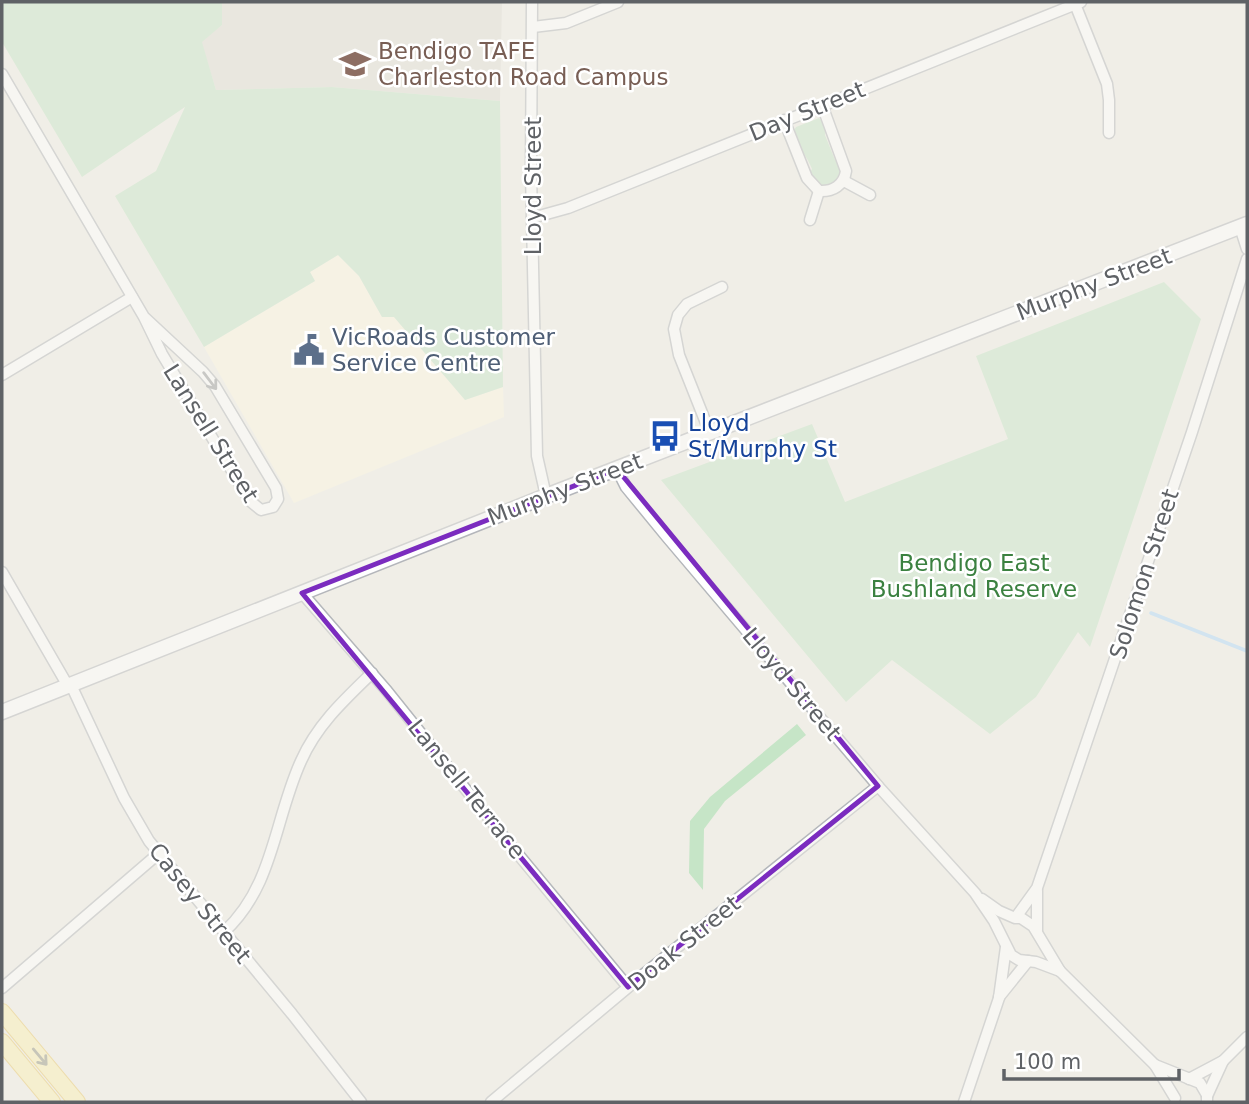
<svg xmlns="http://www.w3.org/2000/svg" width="1249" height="1104" font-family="'DejaVu Sans',sans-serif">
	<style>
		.commercial { fill: #fcf6e0 }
		.education { fill: #e0ddd6 }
		.green { fill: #c6e5c7 }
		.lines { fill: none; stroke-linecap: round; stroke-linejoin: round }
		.stream { stroke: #aed7fa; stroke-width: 3.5 }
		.street-casing { stroke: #b4b7bb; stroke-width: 13 }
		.secondary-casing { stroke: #b4b6bb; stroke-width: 17 }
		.primary-casing { stroke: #e9c768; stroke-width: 18 }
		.street { stroke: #fff; stroke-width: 10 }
		.secondary { stroke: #fff; stroke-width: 14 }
		.primary { stroke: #faf0b2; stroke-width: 16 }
		.oneway { stroke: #97999c }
		.oneway2 { stroke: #959481 }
		.marked { fill: none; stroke: #7b2cbf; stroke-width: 5; stroke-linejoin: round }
		.labels { text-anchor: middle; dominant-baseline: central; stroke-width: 5; stroke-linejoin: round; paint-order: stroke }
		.education-label { font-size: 23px; fill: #785e54; stroke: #fff; text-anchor: start }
		.street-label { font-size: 23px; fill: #5f6266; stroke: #fff }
		.service-label { font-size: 23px; fill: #4e5e75; stroke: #fff; text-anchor: start }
		.transit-label { font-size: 23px; fill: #164399; stroke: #fff; text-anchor: start }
		.park-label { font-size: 23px; fill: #3b8140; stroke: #fff }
	</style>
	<rect width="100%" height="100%" fill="#f0eee7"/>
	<path class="commercial" d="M338,255L359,276L382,317H394L465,400L503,387L504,417L294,503L204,347L315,281L310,272Z"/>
	<path class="education" d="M222,2H502L500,101L332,87L216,90L201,41L222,25Z"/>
	<g class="green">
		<path d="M2,2H222V25L202,42L216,90L332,87L500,101L503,387L465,400L394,317H382L359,276L338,255L310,272L315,281L204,347L115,196L156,171L185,107L82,177L2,42Z"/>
		<path d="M819,118L826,125L825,135L835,160L840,162L842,172L837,182L822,186L809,174L812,169C807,156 797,145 793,132L796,127Z"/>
		<path d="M1164,282L1201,319L1090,647L1078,632L1036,697L990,734L892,660L846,702L661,480L812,424L845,502L1008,439L976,356Z"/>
		<path d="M797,724L806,735L725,801L704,829L703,890L689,873L690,821L710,797Z"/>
	</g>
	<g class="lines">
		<path class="stream" d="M1151,613L1247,651"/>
		<defs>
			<g id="street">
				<path d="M532,2L531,172L537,456L546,496"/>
				<path d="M1075,4L1107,84L1109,100V133"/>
				<path d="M533,27L566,23L618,2"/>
				<path d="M2,74L144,317L162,354L250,501L261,510L273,507L278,499L276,488L215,386L203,372L144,317"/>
				<path d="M784,120L807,178L819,191C833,192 844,185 846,171L822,105"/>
				<path d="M844,181L870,195"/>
				<path d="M532,218L568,208L1081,2"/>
				<path d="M810,220L819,191"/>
				<path d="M1240,227L1247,249"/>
				<path d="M2,375L132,297"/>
				<path d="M710,433L679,355L674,329L678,315L687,304L722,287"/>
				<path d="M617,469L626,487L667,537L878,786L975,893L994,921L1011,955L1019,960L1036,962L1060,971"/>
				<path d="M2,572L68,686"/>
				<path d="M302,593L387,691L503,836L628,987"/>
				<path d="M71,685L124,798L149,841L292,1014L361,1102"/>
				<path d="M982,899L999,911L1015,918H1021L1033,926L1060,971L1155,1065L1175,1098"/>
				<path d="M1016,917L1037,888L1192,432L1247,259"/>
				<path d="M1037,930V891"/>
				<path d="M224,932C274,886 274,820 301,761C317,725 344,700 372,673"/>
				<path d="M2,988L158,854"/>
				<path d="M999,997L1028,961"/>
				<path d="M1155,1065L1200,1083L1207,1095V1102"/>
				<path d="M1189,1079L1223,1061L1247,1037"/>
				<path d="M1207,1096L1223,1061"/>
				<path d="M491,1102L644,974L878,786"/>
				<path d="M964,1102L999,998L1006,947"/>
			</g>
			<path id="secondary" d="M2,712L546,496L1247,224"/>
			<g id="primary">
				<path d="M2,1012L77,1102"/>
				<path d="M2,1042L52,1102"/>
			</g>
		</defs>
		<use href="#street" class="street-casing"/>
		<use href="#secondary" class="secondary-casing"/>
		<use href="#primary" class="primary-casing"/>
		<use href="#street" class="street"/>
		<use href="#secondary" class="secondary"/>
		<use href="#primary" class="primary"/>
	</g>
	<defs><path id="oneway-shaft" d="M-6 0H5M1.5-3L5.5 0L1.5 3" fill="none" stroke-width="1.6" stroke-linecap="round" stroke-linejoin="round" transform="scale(1.75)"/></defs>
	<use class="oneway" href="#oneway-shaft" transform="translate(210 381) rotate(53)"/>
	<use class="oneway2" href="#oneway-shaft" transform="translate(40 1057) rotate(50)"/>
	<path d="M0 0H1249V1104H0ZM617,469L878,786L628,987L302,593Z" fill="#f0eee7" fill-opacity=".55" fill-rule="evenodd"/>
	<path class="marked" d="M617,469L878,786L628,987L302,593Z"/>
	<defs>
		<symbol id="university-bare" viewBox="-9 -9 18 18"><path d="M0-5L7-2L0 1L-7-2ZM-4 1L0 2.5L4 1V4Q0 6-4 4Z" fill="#8d6e63" stroke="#fff" stroke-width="2.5" paint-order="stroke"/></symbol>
		<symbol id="civic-bare" viewBox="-9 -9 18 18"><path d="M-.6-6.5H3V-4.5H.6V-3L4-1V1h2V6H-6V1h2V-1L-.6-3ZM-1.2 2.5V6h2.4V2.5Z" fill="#5c6f8a" stroke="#fff" stroke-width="2.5" paint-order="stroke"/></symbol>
		<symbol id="bus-bare" viewBox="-9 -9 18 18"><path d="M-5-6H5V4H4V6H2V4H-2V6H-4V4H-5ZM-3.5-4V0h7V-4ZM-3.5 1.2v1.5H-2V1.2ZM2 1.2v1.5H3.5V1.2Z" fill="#1a4fb4" stroke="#fff" stroke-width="2.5" paint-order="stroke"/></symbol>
	</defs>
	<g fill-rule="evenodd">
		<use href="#university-bare" x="333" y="42" width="44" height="44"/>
		<use href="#civic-bare" x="287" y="328" width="44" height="44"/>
		<use href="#bus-bare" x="643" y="414" width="44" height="44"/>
	</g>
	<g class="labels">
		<g class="education-label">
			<text x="378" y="51">Bendigo TAFE<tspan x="378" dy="26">Charleston Road Campus</tspan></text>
		</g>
		<g class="street-label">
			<text transform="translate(807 111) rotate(-22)">Day Street</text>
			<text transform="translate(533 186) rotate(-90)">Lloyd Street</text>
			<text transform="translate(1094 284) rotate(-21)">Murphy Street</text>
			<text transform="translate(211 433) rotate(58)">Lansell Street</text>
			<text transform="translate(565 489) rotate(-21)">Murphy Street</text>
			<text transform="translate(1144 574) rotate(-72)">Solomon Street</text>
			<text transform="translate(792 684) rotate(50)">Lloyd Street</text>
			<text transform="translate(467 789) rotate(51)">Lansell Terrace</text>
			<text transform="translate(200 903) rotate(51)">Casey Street</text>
			<text transform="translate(684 943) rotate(-39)">Doak Street</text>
		</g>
		<g class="service-label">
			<text x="332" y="337">VicRoads Customer<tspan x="332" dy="26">Service Centre</tspan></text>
		</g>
		<g class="transit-label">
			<text x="688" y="423">Lloyd<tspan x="688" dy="26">St/Murphy St</tspan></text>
		</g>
		<g class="park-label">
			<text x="974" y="563">Bendigo East<tspan x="974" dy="26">Bushland Reserve</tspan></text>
		</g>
	</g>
	<rect width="1249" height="1104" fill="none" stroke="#5f6266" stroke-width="7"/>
	<path d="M1004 1069v10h175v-10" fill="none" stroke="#5f6266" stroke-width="3.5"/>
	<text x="1014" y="1069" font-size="21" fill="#5f6266" stroke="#ffffff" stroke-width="5" paint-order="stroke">100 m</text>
</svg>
